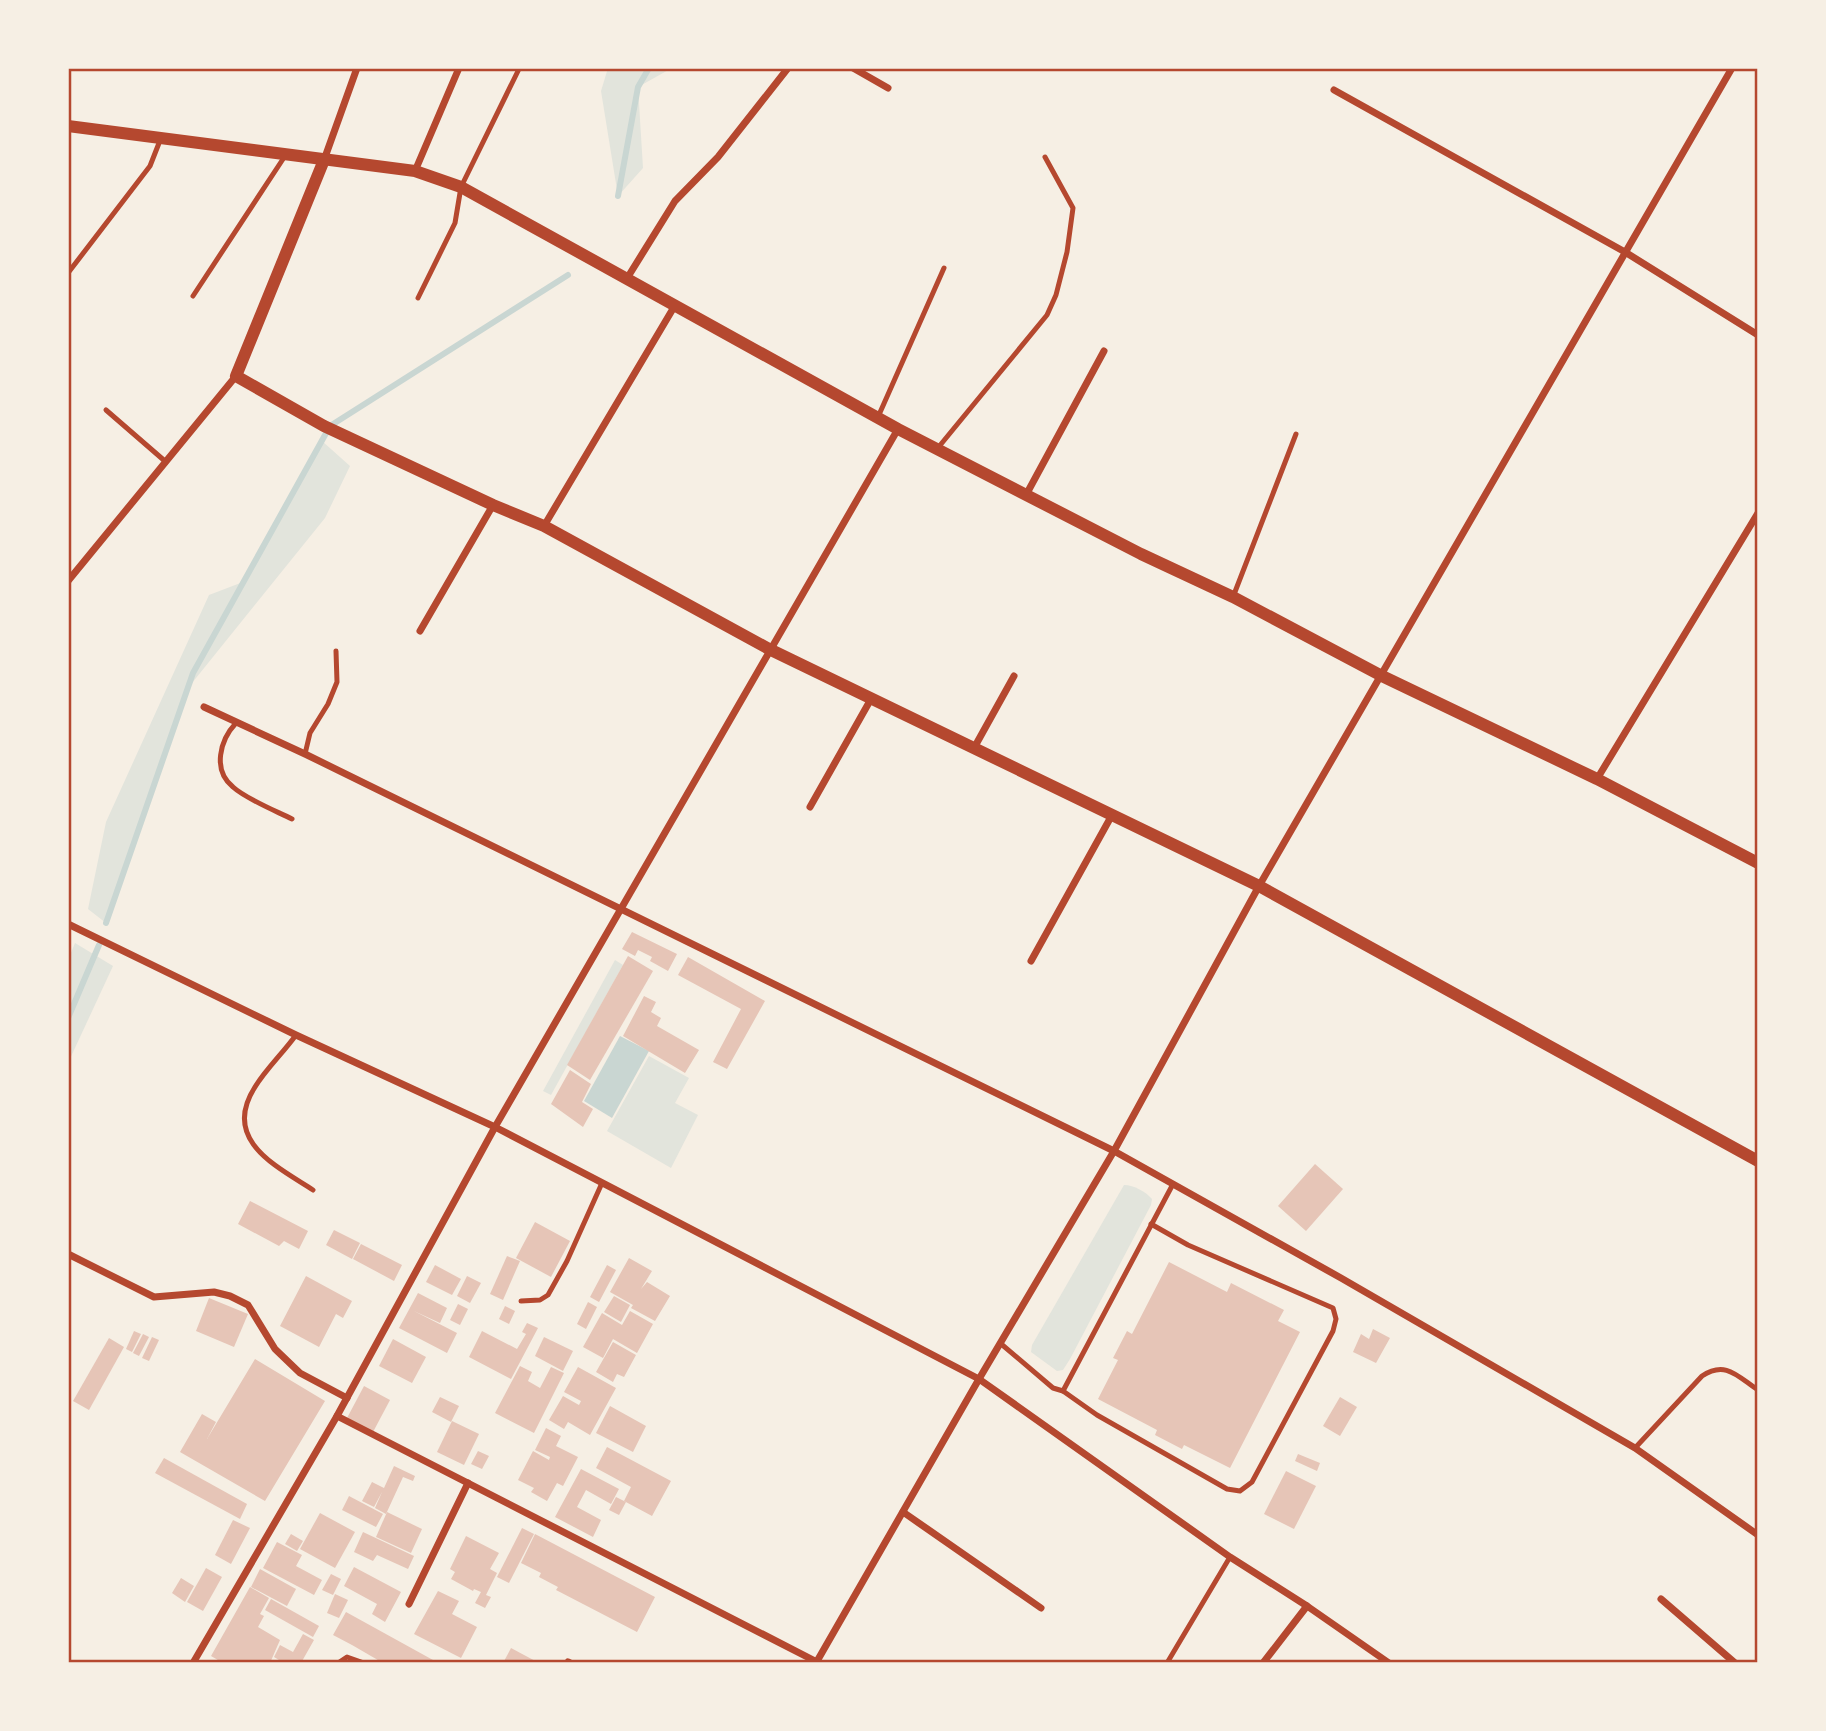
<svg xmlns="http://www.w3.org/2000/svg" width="1826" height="1731" font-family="'Open Sans',sans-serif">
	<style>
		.green { fill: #e2e4dc }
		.water { fill: #c9d6d2 }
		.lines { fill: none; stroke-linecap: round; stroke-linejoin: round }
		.stream { stroke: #c9d6d2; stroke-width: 6 }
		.building { fill: #e6c5b7 }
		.service { stroke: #b5482f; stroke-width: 5 }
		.minor { stroke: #b5482f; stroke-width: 7 }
		.tertiary { stroke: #b5482f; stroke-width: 12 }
		.neatline { fill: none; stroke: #b5482f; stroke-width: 2.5 }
	</style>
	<rect width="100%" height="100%" fill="#f6efe4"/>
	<g class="green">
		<path d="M608,68H672L638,87L643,168L618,196L601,91Z"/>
		<path d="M322,441L350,466L325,518L188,688L106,923L88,909L106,822L209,595L243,582Z"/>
		<path d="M75,943L113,966L68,1063V960Z"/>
		<path d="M615,960L623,965L551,1095L543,1091Z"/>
		<path d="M649,1056L689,1078L675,1103L698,1115L671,1168L607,1131Z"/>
		<path d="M1124,1185C1134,1185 1146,1192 1152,1199L1151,1205L1070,1359L1063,1370L1057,1371L1031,1352L1032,1345Z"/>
	</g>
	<path class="water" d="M620,1036L649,1051L612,1118L584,1101Z"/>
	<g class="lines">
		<g class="stream">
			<path d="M618,196L638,87L649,68"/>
			<path d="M106,923L193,673L330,426L568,275"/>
			<path d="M68,1018L99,945"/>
		</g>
	</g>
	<g class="building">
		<path d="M632,932L677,954L668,971L650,961L652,957L638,950L635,956L622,949Z"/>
		<path d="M628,956L653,971L590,1080L567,1065Z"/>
		<path d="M688,957L765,1001L727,1069L713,1062L741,1009L678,975Z"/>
		<path d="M644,996L656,1002L651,1012L661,1018L657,1026L699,1050L685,1073L623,1036Z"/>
		<path d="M570,1070L591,1084L582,1102L593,1109L583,1127L551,1104Z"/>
		<path d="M1315,1164L1343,1189L1306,1231L1278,1206Z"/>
		<path d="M250,1201L308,1231L299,1249L284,1241L279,1246L238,1224Z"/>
		<path d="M535,1222L570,1241L551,1277L516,1258Z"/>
		<path d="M334,1230L360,1243L352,1259L326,1245Z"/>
		<path d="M361,1244L402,1265L394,1281L353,1259Z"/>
		<path d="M507,1256L520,1261L503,1300L490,1294Z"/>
		<path d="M629,1258L652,1271L641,1289L647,1282L670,1296L655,1321L631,1308L633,1305L610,1292Z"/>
		<path d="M1169,1262L1227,1292L1231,1283L1284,1310L1278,1321L1300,1332L1230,1468L1184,1445L1182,1449L1155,1435L1157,1430L1098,1399L1118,1360L1113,1358L1127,1331L1132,1334Z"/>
		<path d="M435,1265L461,1279L452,1295L426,1282Z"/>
		<path d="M607,1265L616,1270L599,1302L590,1297Z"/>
		<path d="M306,1276L352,1301L343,1318L336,1314L319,1347L280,1326Z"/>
		<path d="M467,1276L481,1283L470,1303L457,1296Z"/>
		<path d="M418,1293L447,1308L440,1323L414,1311L457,1333L447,1353L399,1328Z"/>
		<path d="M614,1296L630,1305L621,1322L604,1312Z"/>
		<path d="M209,1298L248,1314L234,1347L196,1331Z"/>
		<path d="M588,1302L597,1307L586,1329L577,1324Z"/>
		<path d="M458,1304L468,1309L460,1325L450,1320Z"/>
		<path d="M505,1306L515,1311L509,1324L499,1319Z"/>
		<path d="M630,1311L653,1324L637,1353L613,1339L603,1358L583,1347L602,1313L622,1325Z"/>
		<path d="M527,1323L538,1328L511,1379L469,1357L482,1331L517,1349L526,1334L522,1332Z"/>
		<path d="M1373,1329L1390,1338L1376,1363L1353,1352L1361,1334L1369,1339Z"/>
		<path d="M134,1331L141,1334L132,1352L126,1349Z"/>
		<path d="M143,1334L149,1337L139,1356L133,1353Z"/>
		<path d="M152,1337L159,1340L149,1361L142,1358Z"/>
		<path d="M544,1337L573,1351L563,1371L535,1356Z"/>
		<path d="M109,1338L124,1347L89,1410L73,1401Z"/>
		<path d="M393,1339L426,1357L412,1383L379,1366Z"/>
		<path d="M613,1342L636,1355L624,1377L617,1374L613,1382L596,1372Z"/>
		<path d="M255,1359L325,1401L265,1501L180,1452L202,1414L216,1422L207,1439Z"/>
		<path d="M520,1366L532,1372L528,1381L540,1388L551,1367L564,1373L534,1433L495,1413Z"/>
		<path d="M578,1367L616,1388L590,1435L568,1422L564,1429L549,1420L563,1396L579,1405L581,1401L564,1392Z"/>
		<path d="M364,1386L390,1400L373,1432L347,1418Z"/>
		<path d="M440,1397L459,1406L451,1422L432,1412Z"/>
		<path d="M1340,1397L1357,1407L1340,1436L1323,1426Z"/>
		<path d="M610,1406L646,1426L633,1452L596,1433Z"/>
		<path d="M452,1421L479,1434L464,1465L437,1452Z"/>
		<path d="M546,1428L561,1436L556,1446L578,1457L563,1486L557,1483L547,1501L531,1492L534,1488L518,1480L533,1451L549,1460L550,1457L535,1450Z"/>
		<path d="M607,1447L671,1481L652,1516L624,1501L631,1487L596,1468Z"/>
		<path d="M478,1451L489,1456L482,1469L471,1464Z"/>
		<path d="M1298,1454L1320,1463L1317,1471L1295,1461Z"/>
		<path d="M164,1458L247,1504L240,1519L155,1473Z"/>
		<path d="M394,1466L415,1476L413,1481L403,1477L386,1514L375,1508L382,1492L374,1507L362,1501L372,1482L384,1488Z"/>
		<path d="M581,1469L619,1489L611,1504L586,1490L577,1507L601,1520L593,1537L555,1517Z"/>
		<path d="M1286,1471L1316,1486L1294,1529L1264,1514Z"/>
		<path d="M349,1496L383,1514L376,1527L342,1510Z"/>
		<path d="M616,1497L626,1502L619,1515L609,1510Z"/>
		<path d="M387,1512L422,1529L411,1553L376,1537Z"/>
		<path d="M320,1513L355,1532L335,1568L300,1549Z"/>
		<path d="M233,1520L250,1528L231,1564L215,1555Z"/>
		<path d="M522,1528L534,1534L509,1583L497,1577Z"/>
		<path d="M363,1532L414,1556L408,1569L377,1555L373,1561L354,1552Z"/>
		<path d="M291,1534L303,1541L297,1551L285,1544Z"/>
		<path d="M535,1534L655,1597L637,1632L556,1590L558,1587L539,1577L541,1573L521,1563Z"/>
		<path d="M466,1536L499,1553L490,1569L497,1573L486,1595L491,1597L485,1608L475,1603L481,1592L474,1589L473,1591L451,1579L455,1572L450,1569Z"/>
		<path d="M277,1542L302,1555L296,1566L322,1580L314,1595L263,1568Z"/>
		<path d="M354,1567L401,1592L385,1622L372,1614L377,1604L344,1586Z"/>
		<path d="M206,1568L222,1577L203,1611L187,1602Z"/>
		<path d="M260,1569L296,1589L287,1606L251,1587Z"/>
		<path d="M331,1574L341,1579L333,1595L322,1590Z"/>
		<path d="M181,1578L194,1586L185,1602L172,1593Z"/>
		<path d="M250,1587L269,1598L260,1614L264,1616L258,1627L280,1640L270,1663L258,1660L256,1663H223L211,1656Z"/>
		<path d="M438,1591L459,1601L452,1614L477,1627L461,1658L414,1634Z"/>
		<path d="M335,1594L348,1600L339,1618L327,1613Z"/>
		<path d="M271,1599L319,1626L313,1637L265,1610Z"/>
		<path d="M346,1612L433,1660L436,1663H383L352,1645L333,1635Z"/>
		<path d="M303,1634L314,1640L301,1663H284L274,1657L280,1645L293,1652Z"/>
		<path d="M511,1648L539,1663H503Z"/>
	</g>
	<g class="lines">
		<g class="service">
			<path d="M68,273L150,166L161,138"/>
			<path d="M193,296L285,156"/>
			<path d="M418,298L455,223L461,187L518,71"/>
			<path d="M106,410L166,462"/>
			<path d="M878,417L944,268"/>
			<path d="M937,449L1047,315L1056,295L1067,252L1073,208L1045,157"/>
			<path d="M1233,597L1296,434"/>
			<path d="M236,723C220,740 212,770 233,787C246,799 276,811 292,819"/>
			<path d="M305,754L310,733L328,704L337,682L336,651"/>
			<path d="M296,1035C283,1053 266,1069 255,1087C221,1140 276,1166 313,1190"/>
			<path d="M521,1301L540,1300L548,1295L567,1261L602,1183"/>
			<path d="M1000,1343L1053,1388L1063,1391L1173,1184"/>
			<path d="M1063,1391L1097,1415L1227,1489L1240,1491L1252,1482L1333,1331L1336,1319L1333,1308L1188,1245L1151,1224"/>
			<path d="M1635,1448L1702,1376C1726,1360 1738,1377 1758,1390"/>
			<path d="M338,1663L347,1657L364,1663"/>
			<path d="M1167,1663L1230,1557"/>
		</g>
		<g class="minor">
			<path d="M853,68L888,88"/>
			<path d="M1334,90L1625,252L1758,335"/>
			<path d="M324,160L357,68"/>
			<path d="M415,171L459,68"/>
			<path d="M626,280L675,201L718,157L788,68"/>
			<path d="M1026,495L1104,351"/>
			<path d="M544,526L674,307"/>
			<path d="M68,581L236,376"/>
			<path d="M420,631L493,505"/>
			<path d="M204,707L305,754L1114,1151L1341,1278L1635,1448L1758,1535"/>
			<path d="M974,748L1014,676"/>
			<path d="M1597,779L1758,513"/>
			<path d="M810,807L871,699"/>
			<path d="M68,924L296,1035L495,1127L979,1379L1230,1557L1307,1606L1389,1663"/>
			<path d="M1031,961L1112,815"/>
			<path d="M68,1254L154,1297L214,1292L230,1296L248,1305L275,1349L300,1373L347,1398"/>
			<path d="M337,1416L819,1663"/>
			<path d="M903,1512L1041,1608"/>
			<path d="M1661,1599L1735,1663"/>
			<path d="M409,1604L468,1483"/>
			<path d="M568,1662L570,1663"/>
			<path d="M193,1663L337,1416L495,1127L898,429"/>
			<path d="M816,1663L979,1379L1114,1151L1259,886L1732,68"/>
			<path d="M1263,1663L1307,1606"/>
		</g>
		<g class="tertiary">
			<path d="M68,126L415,171L461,187L898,429L1141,554L1233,597L1382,676L1597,779L1758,863"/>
			<path d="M324,160L236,376L324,426L493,505L544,526L769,649L1259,886L1758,1161"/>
		</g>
	</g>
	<rect width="1826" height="1731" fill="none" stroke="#f6efe4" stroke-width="140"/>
	<rect x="70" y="70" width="1686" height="1591" class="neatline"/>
</svg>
